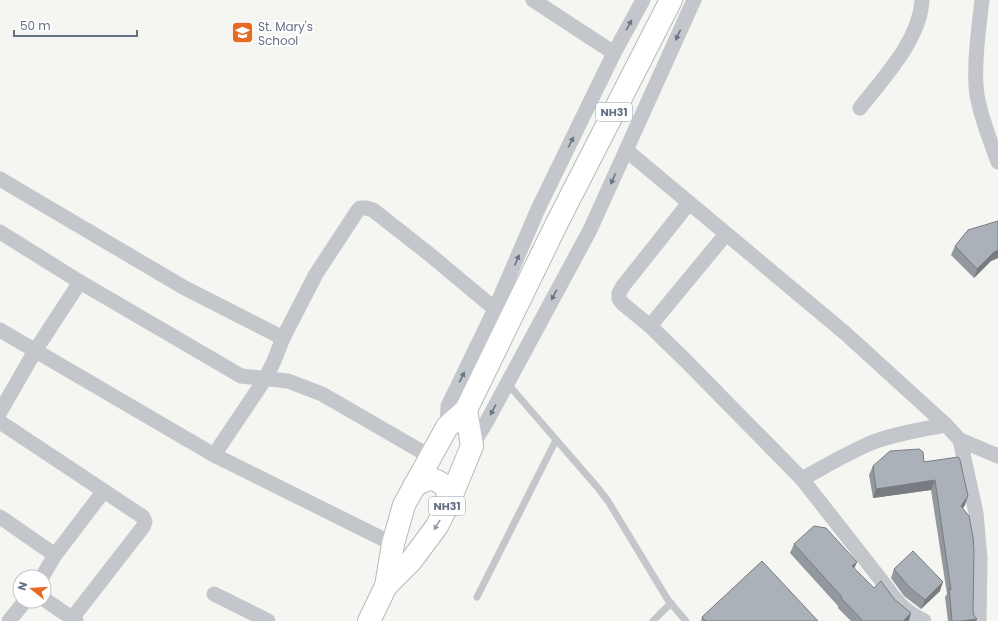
<svg xmlns="http://www.w3.org/2000/svg" width="998" height="621" font-family="Poppins,sans-serif">
	<style>
		.lines { fill: none; stroke-linecap: round; stroke-linejoin: round }
		.trunk-casing { stroke: #b6b8bc; stroke-width: 24 }
		.service { stroke: #c3c6ca; stroke-width: 7 }
		.minor { stroke: #c3c6ca; stroke-width: 15 }
		.trunk { stroke: #fff; stroke-width: 22 }
		.wall { fill: #93989e }
		.shaded-wall { fill: #787c81 }
		.building { fill: #abb1b8; stroke: #787c81 }
		.oneway { fill: #697587 }
		.oneway2 { fill: #929ca8 }
		.labels { text-anchor: middle; dominant-baseline: central; stroke-width: 4; stroke-linejoin: round; paint-order: stroke }
		.shield { fill: #fff; stroke: #929ca8; stroke-width: 1 }
		.shield-label { font-size: 11px; font-weight: bold; fill: #647183 }
		.poi-label { font-size: 12px; fill: #647183; stroke: #fff; text-anchor: start }
	</style>
	<rect width="100%" height="100%" fill="#f5f6f2"/>
	<g class="lines">
		<defs>
			<g id="trunk">
				<path d="M414,486C429,478 432,476 446,487L449,502"/>
				<path d="M386,586L411,561L437,526L449,502L472,446L466,410"/>
				<path d="M369,621L386,586L393,544L404,505L447,427L466,410L557,223L671,0"/>
			</g>
		</defs>
		<use href="#trunk" class="trunk-casing"/>
		<g class="service">
			<path d="M507,383L598,488L608,501L668,600L686,621"/>
			<path d="M477,597L556,440"/>
			<path d="M653,621L671,603"/>
		</g>
		<g class="minor">
			<path d="M533,0L614,53"/>
			<path d="M982,0C979,27 973,68 977,95C981,118 990,140 998,162"/>
			<path d="M860,108C884,77 920,40 922,0"/>
			<path d="M626,150L845,333L946,425L960,440L998,456"/>
			<path d="M0,179L183,287L283,338"/>
			<path d="M689,203L623,286L619,293V299L623,304L650,326L685,360L802,479L885,585C897,603 905,611 924,621"/>
			<path d="M0,232L80,282L241,376L288,381L322,394L431,457"/>
			<path d="M650,326L726,234"/>
			<path d="M0,330L214,455L393,544"/>
			<path d="M0,412L35,351L80,282"/>
			<path d="M0,422L143,517L145,522L143,527L70,621"/>
			<path d="M447,427L448,406L495,309L538,209L614,53L643,0"/>
			<path d="M960,440L976,513L980,559L979,621"/>
			<path d="M472,446L487,421L590,230L694,0"/>
			<path d="M214,455L265,379L274,361L283,338L316,274L356,213L360,208H366L373,210L429,254L495,309"/>
			<path d="M802,479C826,466 850,451 876,441C899,433 922,429 946,425"/>
			<path d="M0,517L55,555"/>
			<path d="M42,577L55,555L103,492"/>
			<path d="M214,594L268,621"/>
			<path d="M44,599L76,621"/>
			<path d="M9,621L25,601"/>
		</g>
		<use href="#trunk" class="trunk"/>
	</g>
	<g class="wall">
		<path d="M998,221V258L991,261L974,278L951,255L955,246Z"/>
		<path d="M924,462L965,505L963,508L973,612L974,616L977,619L976,621H948L945,597L947,594L931,490L873,498L869,475L873,466Z"/>
		<path d="M794,544L857,562L854,568L874,588L909,621H851L838,608V606L790,553Z"/>
		<path d="M894,569L940,591L921,609L904,596L891,578Z"/>
		<path d="M702,617L818,621H701Z"/>
	</g>
	<g class="shaded-wall">
		<path d="M998,250V258L991,261L974,278L977,269L994,252Z"/>
		<path d="M935,480L931,490L873,498L876,489Z"/>
		<path d="M968,496L965,505L958,515L961,506Z"/>
		<path d="M857,562L853,571L852,566Z"/>
		<path d="M943,582L940,591L921,609L925,600Z"/>
		<path d="M911,613L909,621H904V620Z"/>
		<path d="M977,619L976,621H960Z"/>
	</g>
	<g class="building">
		<path d="M998,221V250L994,252L977,269L955,246L968,230Z"/>
		<path d="M919,449L923,452L924,462L958,457L960,460L968,496L961,506L969,516L973,537L974,550L973,612L974,616L977,619L960,621H952L949,588L951,590L935,480L876,489L873,466L890,451Z"/>
		<path d="M814,526L826,528L857,562L852,566L874,588L881,581L894,599L911,613L904,620L905,621H863L841,598L842,597L794,544Z"/>
		<path d="M913,551L943,582L925,600L908,586L894,569Z"/>
		<path d="M762,561L818,621H706L702,617Z"/>
	</g>
	<defs><path id="oneway-solid" d="M-6-.8H1V-3.2L6.5 0L1 3.2V.8H-6Z"/></defs>
	<g class="oneway">
		<use href="#oneway-solid" transform="translate(629 25) rotate(-62)"/>
		<use href="#oneway-solid" transform="translate(678 35) rotate(115)"/>
		<use href="#oneway-solid" transform="translate(571 142) rotate(-64)"/>
		<use href="#oneway-solid" transform="translate(613 179) rotate(114)"/>
		<use href="#oneway-solid" transform="translate(517 260) rotate(-67)"/>
		<use href="#oneway-solid" transform="translate(554 295) rotate(118)"/>
		<use href="#oneway-solid" transform="translate(462 377) rotate(-64)"/>
		<use href="#oneway-solid" transform="translate(493 410) rotate(118)"/>
	</g>
	<use class="oneway2" href="#oneway-solid" transform="translate(437 525) rotate(121)"/>
	<defs>
		<symbol id="school-square" viewBox="-11 -11 22 22"><rect x="-9" y="-9" width="18" height="18" rx="4" fill="#e56a23" stroke="#fff"/><path d="M0-5L7-2L0 1L-7-2ZM-4 1L0 2.5L4 1V4Q0 6-4 4Z" fill="#fff"/></symbol>
	</defs>
	<g fill-rule="evenodd">
		<use href="#school-square" x="230" y="20" width="25" height="25"/>
	</g>
	<g class="labels">
		<g class="shield">
			<rect x="596" y="103" width="36" height="18" rx="3"/>
			<rect x="429" y="497" width="36" height="18" rx="3"/>
		</g>
		<g class="shield-label">
			<text x="614" y="112">NH31</text>
			<text x="447" y="506">NH31</text>
		</g>
		<g class="poi-label">
			<text x="258" y="26">St. Mary's<tspan x="258" dy="14">School</tspan></text>
		</g>
	</g>
	<g transform="translate(32 589) rotate(287)"><circle r="19" fill="#ffffff" stroke="#c1c6cd"/>
	<path d="M0-3L7 15L0 10L-7 15Z" fill="#e56a23"/>
	<text y="-6" font-size="11" font-weight="bold" text-anchor="middle" fill="#647183">N</text>
	</g>
	<path d="M14 30v6h123v-6" fill="none" stroke="#647183" stroke-width="2"/>
	<text x="20" y="30" font-size="12" fill="#647183" stroke="#ffffff" stroke-width="3" paint-order="stroke">50 m</text>
</svg>
